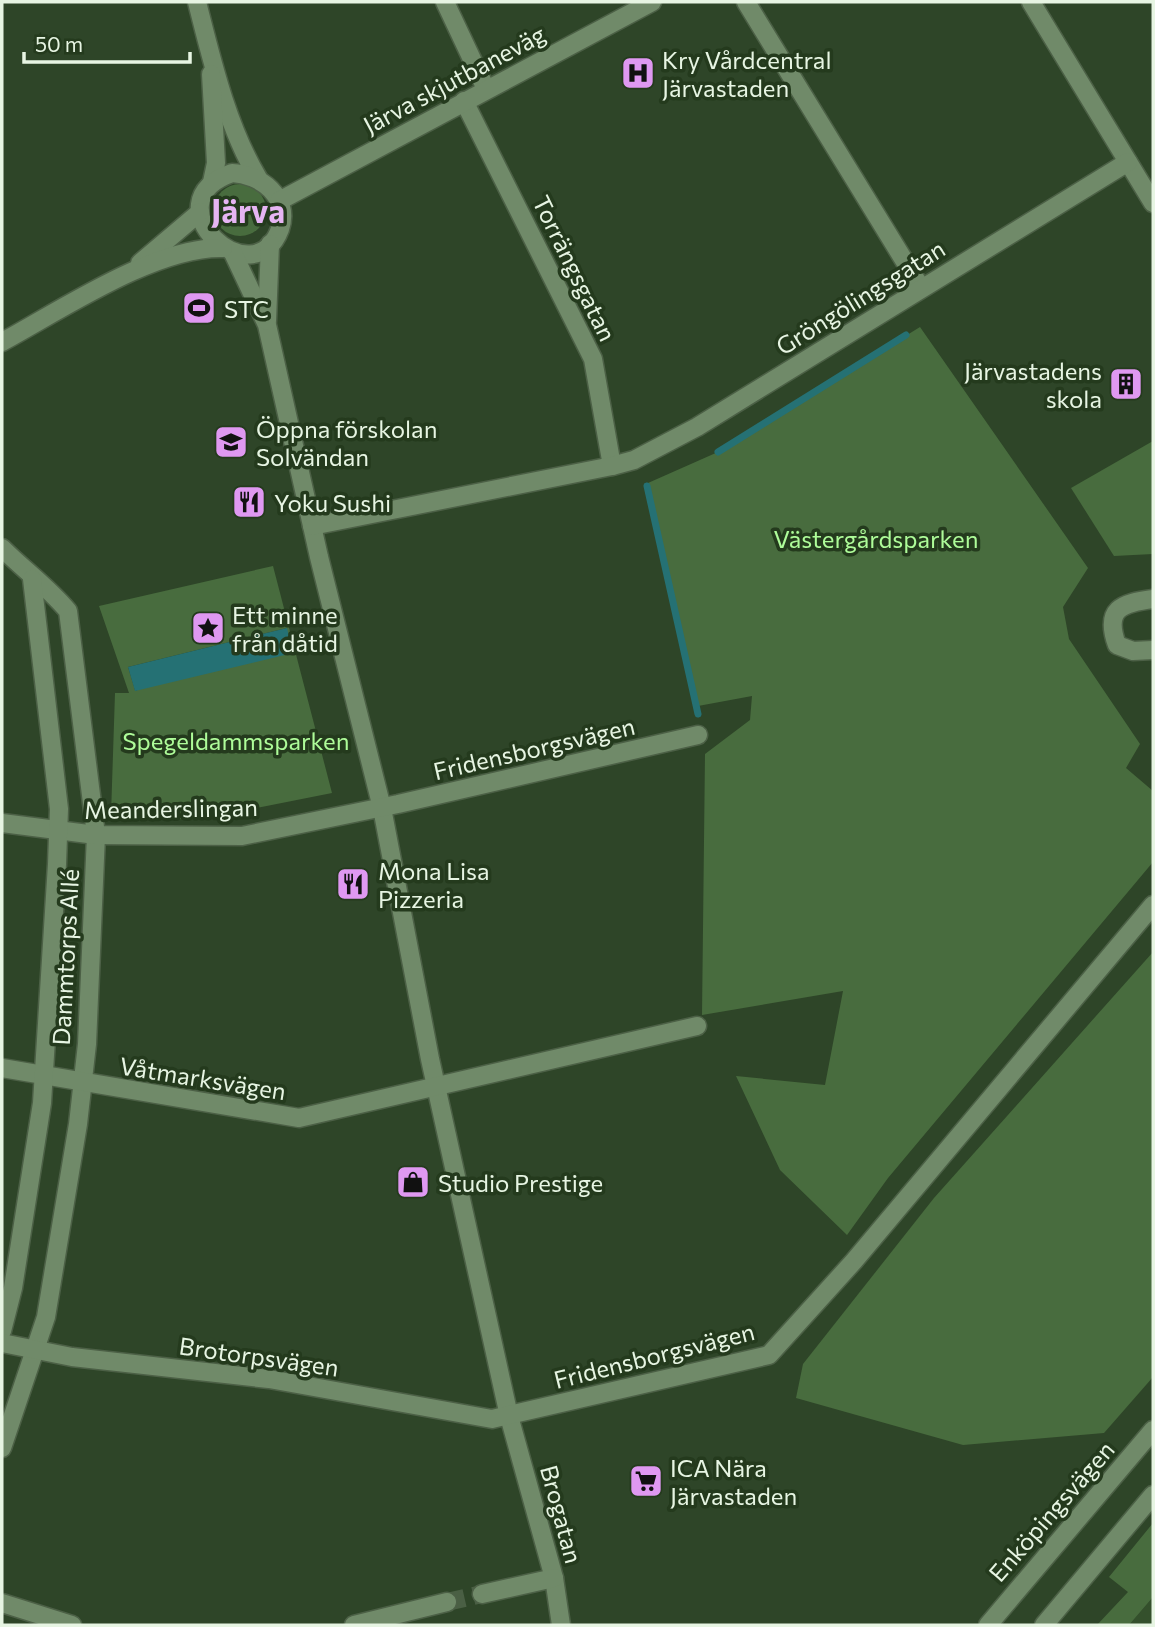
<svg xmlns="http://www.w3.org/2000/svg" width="1155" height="1627" font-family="Commissioner,sans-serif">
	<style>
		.built { fill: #34502c }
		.green { fill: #486c3e; fill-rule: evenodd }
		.water { fill: #257174 }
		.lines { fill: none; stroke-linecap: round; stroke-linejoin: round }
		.stream { stroke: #257174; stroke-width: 7 }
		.minor-tunnel { stroke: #4a5f44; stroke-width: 18; stroke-dasharray: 18 9; stroke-linecap: butt }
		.minor-casing { stroke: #4c6046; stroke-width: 21 }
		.secondary-casing { stroke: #4c6046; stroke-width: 21 }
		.minor { stroke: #708a69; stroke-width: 18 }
		.secondary { stroke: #708a69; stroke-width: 18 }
		.labels { text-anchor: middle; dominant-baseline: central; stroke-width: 7; stroke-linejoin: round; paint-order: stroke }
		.poi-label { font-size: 24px; fill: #e7f5e3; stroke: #243a1d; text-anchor: start }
		.street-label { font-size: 24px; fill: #e7f5e3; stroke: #243a1d }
		.park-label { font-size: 24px; fill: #aefc99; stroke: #243a1d }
		.district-label { font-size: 32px; font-weight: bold; fill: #e6b5f3; stroke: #243a1d }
	</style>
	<rect width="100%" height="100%" fill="#2e4528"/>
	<path class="built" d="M1153,1597V1625H1129Z"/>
	<g class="green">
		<circle cx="240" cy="210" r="26"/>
		<path d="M920,327L1088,568L1063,607L1069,639L1140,744L1126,768L1153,791V862L888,1178L847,1235L780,1170L736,1076L825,1085L843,991L702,1015L705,754L750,720L752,696L698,706L648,483L718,452Z"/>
		<path d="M1153,441V554L1114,556L1071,488Z"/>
		<path d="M273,566L332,793L197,820L111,815L115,693H129L99,606ZM287,628L135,691V690L128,667Z"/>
		<path d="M1153,952V1377L1104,1433L963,1445L796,1398L803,1364L934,1198Z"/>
		<path d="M1153,1523V1597L1129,1625H1097L1128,1592L1109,1577Z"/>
	</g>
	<path class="water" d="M287,628L293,653L135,691L128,667Z"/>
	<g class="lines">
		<g class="stream">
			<path d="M718,452L906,335"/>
			<path d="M647,486L698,714"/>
		</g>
		<path class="minor-tunnel" d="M447,1602L482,1594"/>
		<defs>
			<g id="minor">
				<path d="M197,2C212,61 227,126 258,178"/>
				<path d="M445,2L486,89"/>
				<path d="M746,2L921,288"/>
				<path d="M1031,2L1153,203"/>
				<path d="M211,74L216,163L212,182"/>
				<path d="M464,101L593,359L612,466"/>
				<path d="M232,173C260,174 291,197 280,229C254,300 147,203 232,173Z"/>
				<path d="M279,201L652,2"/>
				<path d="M233,253L267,325L319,557L382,808L430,1059L509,1416L554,1578L561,1625"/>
				<path d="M140,263L200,212"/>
				<path d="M267,321L270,244"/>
				<path d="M2,342C61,310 156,246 223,248"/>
				<path d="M312,526L612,466L634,460L697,427L1128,162"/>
				<path d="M2,548C24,570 48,587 68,611L96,835L87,1044L78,1124L46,1317L2,1448"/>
				<path d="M1153,599C1121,603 1104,609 1117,645L1133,651L1153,650"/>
				<path d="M2,823L96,835L242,836L398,804L698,735"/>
				<path d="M2,1068L299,1118L697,1026"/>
				<path d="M2,1331L13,1288L42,1103L57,864L59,809L32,579"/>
				<path d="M2,1343L72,1357L269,1379L492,1419L769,1355L854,1261L1153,905"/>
				<path d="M482,1594L554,1578"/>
				<path d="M2,1603L72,1625"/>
				<path d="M354,1625L447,1602"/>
			</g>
			<g id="secondary">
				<path d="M988,1625L1153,1430"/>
				<path d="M1044,1625L1153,1495"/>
			</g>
		</defs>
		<use href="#minor" class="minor-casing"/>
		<use href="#secondary" class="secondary-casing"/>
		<use href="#minor" class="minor"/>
		<use href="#secondary" class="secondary"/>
	</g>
	<defs>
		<symbol id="hospital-square" viewBox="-11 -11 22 22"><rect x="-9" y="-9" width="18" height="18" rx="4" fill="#df98f1" stroke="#243a1d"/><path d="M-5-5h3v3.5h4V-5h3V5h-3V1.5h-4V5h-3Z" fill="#111"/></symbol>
		<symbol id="stadium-square" viewBox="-11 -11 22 22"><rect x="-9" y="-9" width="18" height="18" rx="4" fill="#df98f1" stroke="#243a1d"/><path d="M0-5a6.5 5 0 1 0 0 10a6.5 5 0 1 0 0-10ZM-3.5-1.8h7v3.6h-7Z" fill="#111"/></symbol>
		<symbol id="building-square" viewBox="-11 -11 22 22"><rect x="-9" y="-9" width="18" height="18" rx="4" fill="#df98f1" stroke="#243a1d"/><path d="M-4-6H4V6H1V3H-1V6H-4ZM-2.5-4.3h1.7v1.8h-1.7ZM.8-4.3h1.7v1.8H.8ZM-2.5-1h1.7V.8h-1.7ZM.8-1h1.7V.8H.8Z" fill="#111"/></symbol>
		<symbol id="school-square" viewBox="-11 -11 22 22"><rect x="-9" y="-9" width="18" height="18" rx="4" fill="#df98f1" stroke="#243a1d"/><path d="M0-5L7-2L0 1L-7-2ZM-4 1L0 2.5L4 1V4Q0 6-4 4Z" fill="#111"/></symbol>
		<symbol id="restaurant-square" viewBox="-11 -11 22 22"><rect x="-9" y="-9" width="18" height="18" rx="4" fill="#df98f1" stroke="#243a1d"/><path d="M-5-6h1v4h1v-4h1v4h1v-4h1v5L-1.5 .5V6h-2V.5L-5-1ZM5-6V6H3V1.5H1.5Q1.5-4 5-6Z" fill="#111"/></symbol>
		<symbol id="sight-square" viewBox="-11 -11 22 22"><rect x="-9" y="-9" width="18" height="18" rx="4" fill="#df98f1" stroke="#243a1d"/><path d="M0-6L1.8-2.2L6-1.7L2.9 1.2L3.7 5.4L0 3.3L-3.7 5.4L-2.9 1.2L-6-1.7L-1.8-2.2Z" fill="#111"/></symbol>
		<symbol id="shop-square" viewBox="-11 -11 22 22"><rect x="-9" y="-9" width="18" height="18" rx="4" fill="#df98f1" stroke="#243a1d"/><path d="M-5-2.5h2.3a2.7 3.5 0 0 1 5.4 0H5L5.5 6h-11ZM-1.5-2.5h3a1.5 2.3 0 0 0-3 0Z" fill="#111"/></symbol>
		<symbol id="supermarket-square" viewBox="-11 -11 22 22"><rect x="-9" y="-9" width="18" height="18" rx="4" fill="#df98f1" stroke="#243a1d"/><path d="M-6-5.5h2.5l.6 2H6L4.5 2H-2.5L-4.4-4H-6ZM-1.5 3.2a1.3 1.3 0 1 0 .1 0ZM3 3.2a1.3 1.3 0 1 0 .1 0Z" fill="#111"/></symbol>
	</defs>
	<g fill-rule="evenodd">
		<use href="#hospital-square" x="619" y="54" width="38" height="38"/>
		<use href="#stadium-square" x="180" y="289" width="38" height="38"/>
		<use href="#building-square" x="1107" y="365" width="38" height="38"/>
		<use href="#school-square" x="212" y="423" width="38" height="38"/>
		<use href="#restaurant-square" x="230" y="483" width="38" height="38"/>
		<use href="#sight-square" x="189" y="609" width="38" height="38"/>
		<use href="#restaurant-square" x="334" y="865" width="38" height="38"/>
		<use href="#shop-square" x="394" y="1163" width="38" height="38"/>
		<use href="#supermarket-square" x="627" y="1462" width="38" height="38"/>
	</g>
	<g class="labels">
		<g class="poi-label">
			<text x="662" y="59">Kry Vårdcentral<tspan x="662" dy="28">Järvastaden</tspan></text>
			<text x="224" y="308">STC</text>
			<text x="1102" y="370" text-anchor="end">Järvastadens<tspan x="1102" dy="28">skola</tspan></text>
			<text x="256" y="428">Öppna förskolan<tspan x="256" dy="28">Solvändan</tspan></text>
			<text x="274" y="502">Yoku Sushi</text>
			<text x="232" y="614">Ett minne<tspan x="232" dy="28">från dåtid</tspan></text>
			<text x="378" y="870">Mona Lisa<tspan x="378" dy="28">Pizzeria</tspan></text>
			<text x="438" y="1182">Studio Prestige</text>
			<text x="670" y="1467">ICA Nära<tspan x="670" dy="28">Järvastaden</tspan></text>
		</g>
		<g class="street-label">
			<text transform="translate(454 79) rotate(-28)">Järva skjutbaneväg</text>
			<text transform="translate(575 268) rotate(64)">Torrängsgatan</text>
			<text transform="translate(860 297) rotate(-32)">Gröngölingsgatan</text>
			<text transform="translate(534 748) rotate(-13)">Fridensborgsvägen</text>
			<text transform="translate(171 808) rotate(-1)">Meanderslingan</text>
			<text transform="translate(65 957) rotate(-87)">Dammtorps Allé</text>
			<text transform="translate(203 1078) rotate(9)">Våtmarksvägen</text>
			<text transform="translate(654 1355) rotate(-14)">Fridensborgsvägen</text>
			<text transform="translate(259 1356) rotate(8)">Brotorpsvägen</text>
			<text transform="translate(1051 1511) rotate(-49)">Enköpingsvägen</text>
			<text transform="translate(562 1514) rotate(75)">Brogatan</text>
		</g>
		<g class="park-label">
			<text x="876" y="538">Västergårdsparken</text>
			<text x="236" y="740">Spegeldammsparken</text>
		</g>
		<g class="district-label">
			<text x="248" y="210">Järva</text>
		</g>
	</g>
	<rect width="1155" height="1627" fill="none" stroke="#e7f5e3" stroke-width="7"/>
	<path d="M24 52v10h166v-10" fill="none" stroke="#e7f5e3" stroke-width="3.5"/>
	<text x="35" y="52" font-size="21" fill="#e7f5e3" stroke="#243a1d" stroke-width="5" paint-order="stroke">50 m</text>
</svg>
